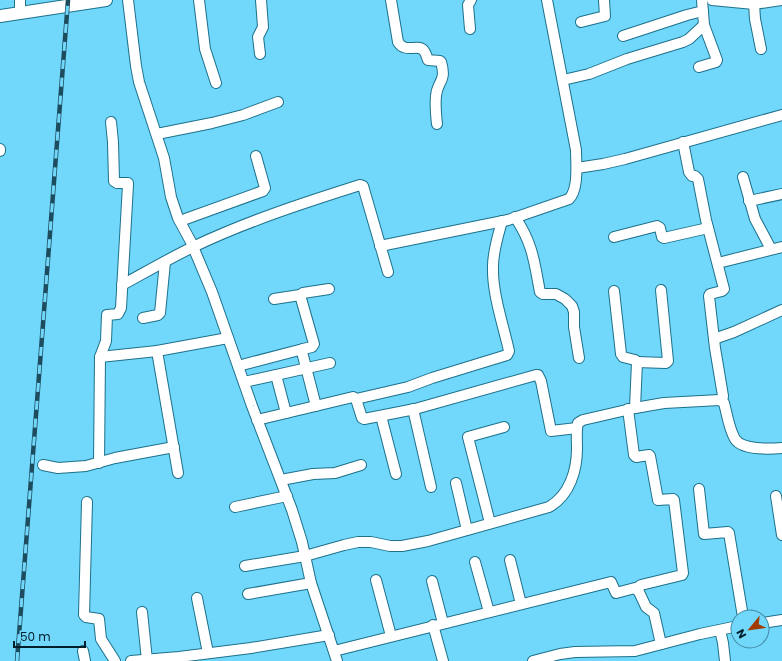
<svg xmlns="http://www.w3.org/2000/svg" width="782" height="661" font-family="Poppins,sans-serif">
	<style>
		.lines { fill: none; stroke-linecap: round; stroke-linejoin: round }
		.minor-casing { stroke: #1d718b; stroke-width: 12 }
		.tertiary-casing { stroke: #1d718b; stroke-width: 14 }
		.minor { stroke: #fff; stroke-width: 10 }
		.tertiary { stroke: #fff; stroke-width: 12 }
		.rail-casing { stroke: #1c4c5d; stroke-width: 4.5 }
		.rail { stroke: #71d7fb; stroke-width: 3; stroke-dasharray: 9; stroke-linecap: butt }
	</style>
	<rect width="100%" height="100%" fill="#71d7fb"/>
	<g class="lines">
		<defs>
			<g id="minor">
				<path d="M20,0V13"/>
				<path d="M128,0L136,66L139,82L164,158L171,197L178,218L191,242L212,292L252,406L292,510L302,542L311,583L337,661"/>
				<path d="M199,0L205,49L216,83"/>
				<path d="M391,0L398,42C405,54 419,43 424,51C426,53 427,58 428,60L440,61L441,62C447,82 437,81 436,96C435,105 436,115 437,124"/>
				<path d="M712,0L754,4L782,0"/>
				<path d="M754,4L755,19L761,49"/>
				<path d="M581,22L605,16L604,0"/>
				<path d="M470,29L468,5L471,0"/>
				<path d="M623,36L687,15L703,11"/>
				<path d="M260,54L258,37L263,27L261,0"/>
				<path d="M699,67L716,62L717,60L704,25L702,0"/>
				<path d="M563,80L589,74L627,59L683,42L689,39L704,25"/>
				<path d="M157,134L212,123L243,115L278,102"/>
				<path d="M683,142L689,172L692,176H695L698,179L706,220L724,289L722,291L710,294L709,296L715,348L723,396L722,401"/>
				<path d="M0,149V151"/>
				<path d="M577,168L603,164L625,159L782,115"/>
				<path d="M743,177L755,219L771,249"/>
				<path d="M749,201L782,194"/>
				<path d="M515,217C533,244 534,261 540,292L543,294H556L565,299L572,306L574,312V327L579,358"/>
				<path d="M180,221L263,191L265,188L256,156"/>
				<path d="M614,237L657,226L660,228L662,237L664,238L708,228"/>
				<path d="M380,246L508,220L569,199C579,189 576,163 576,150L547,0"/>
				<path d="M718,263L782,247"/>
				<path d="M122,285C146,272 170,258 195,246C248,221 303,203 360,185L363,186L388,272"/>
				<path d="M614,291L621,354L623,357L635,360L637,362L635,408"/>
				<path d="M274,299L300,295"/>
				<path d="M143,318L158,315L160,313L165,262"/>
				<path d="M714,339L734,332L782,310"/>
				<path d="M157,351L178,473"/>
				<path d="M100,357L157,351L228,338"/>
				<path d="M637,362L666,363L668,361L661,290"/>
				<path d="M238,366L303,349"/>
				<path d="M276,375L286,413"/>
				<path d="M244,382L330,363"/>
				<path d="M356,399L408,387L432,378L507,355L509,351C503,324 492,293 493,266C493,251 498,236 502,221"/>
				<path d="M316,406L302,352L303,349L312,347L314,344L300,295L303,293L329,289"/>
				<path d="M413,409L431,487"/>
				<path d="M628,409L634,455L636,457L649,455L650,456L658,500L673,499L674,500L683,573L682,575L641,585L636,589"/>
				<path d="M381,416L396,474"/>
				<path d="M257,420L353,397L356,399L362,418L364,419L415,409L536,375H538L541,381L551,431L577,428"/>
				<path d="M99,463L100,357L106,341L107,315L118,314L121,308L128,185V183H117L114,181L113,142L111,122"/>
				<path d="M43,465L58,468L86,466L115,458L174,447"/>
				<path d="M281,480L313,474L335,473L361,465"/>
				<path d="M456,483L467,530"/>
				<path d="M699,489L704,534L728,532L729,533L743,617"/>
				<path d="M776,496L782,535"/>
				<path d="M87,502L84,615L86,617L99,619L101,639L115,661"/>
				<path d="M235,507L287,496"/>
				<path d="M490,523L468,437L504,427"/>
				<path d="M510,560L521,604"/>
				<path d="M475,562L489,612"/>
				<path d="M245,566L305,556L344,545L358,542H371L390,546H402L428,541L549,507C570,495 577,470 577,448C577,440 576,430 578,423L583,420L635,408L664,403L720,400L724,403C727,414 729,429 735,439C742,450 770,449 782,448"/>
				<path d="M376,580L391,636"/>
				<path d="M432,581L443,623"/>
				<path d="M248,594L311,583"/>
				<path d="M197,598L208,653"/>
				<path d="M142,612L147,660"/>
				<path d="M762,623L782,620"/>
				<path d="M433,625L443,661"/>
				<path d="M720,630L723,643L725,661"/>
				<path d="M83,651L85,661"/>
				<path d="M334,651L611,582L616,593L635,588L639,592L646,607L654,613L661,644"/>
				<path d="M131,661L179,657L251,648L329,635"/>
				<path d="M533,661L560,654L575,652L635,651L700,634L738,626"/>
			</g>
			<path id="tertiary" d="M0,16L106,0"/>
		</defs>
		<use href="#minor" class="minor-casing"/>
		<use href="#tertiary" class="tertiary-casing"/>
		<use href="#minor" class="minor"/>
		<use href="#tertiary" class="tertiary"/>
		<defs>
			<path id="rail" d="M17,661L68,0"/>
		</defs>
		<use href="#rail" class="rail-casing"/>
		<use href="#rail" class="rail"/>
	</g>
	<g transform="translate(750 629) rotate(241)"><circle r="19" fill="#71d7fb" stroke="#448da7"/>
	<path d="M0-3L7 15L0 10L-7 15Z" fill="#a03c02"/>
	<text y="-6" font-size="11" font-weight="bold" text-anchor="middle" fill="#001f2a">N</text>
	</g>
	<path d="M14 641v6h71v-6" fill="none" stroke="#001f2a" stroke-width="2"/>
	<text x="20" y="641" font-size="12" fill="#001f2a" stroke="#71d7fb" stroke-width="3" paint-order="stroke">50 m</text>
</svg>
